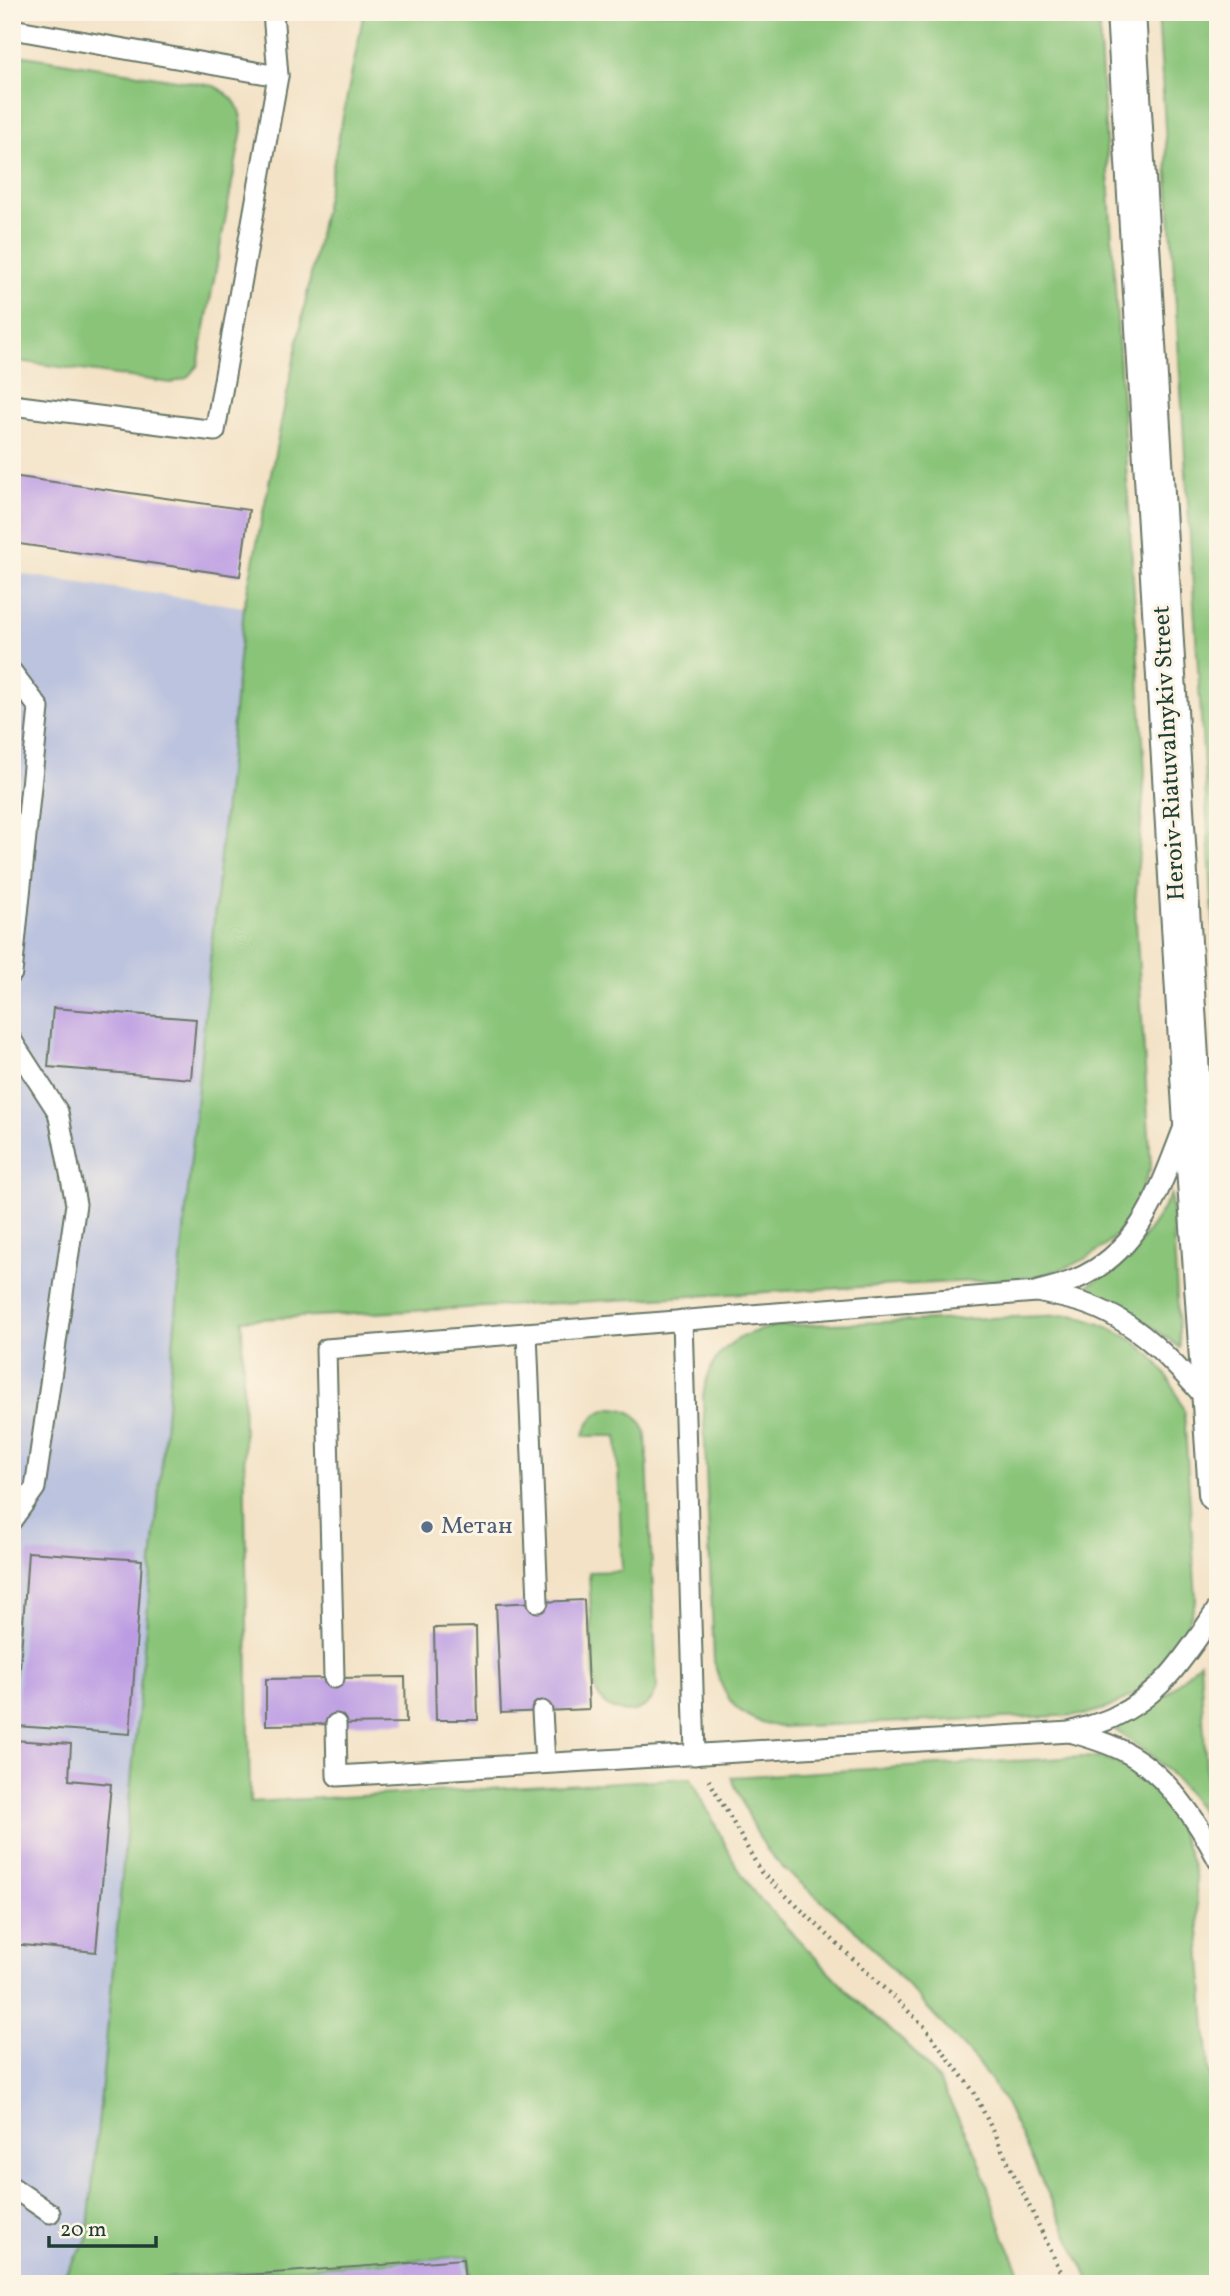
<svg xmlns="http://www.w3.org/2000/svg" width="1230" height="2296" font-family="Vollkorn,serif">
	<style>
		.industrial { fill: #bcc3de }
		.green { fill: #89c479; stroke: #548056; stroke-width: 2 }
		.building { fill: #bb9be3 }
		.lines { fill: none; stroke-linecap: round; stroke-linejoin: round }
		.service-casing { stroke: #697767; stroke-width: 23 }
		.tertiary-casing { stroke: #697767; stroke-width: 42 }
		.path { stroke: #697767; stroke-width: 4.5; stroke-dasharray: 2 5; stroke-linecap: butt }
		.service { stroke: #fff; stroke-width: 19 }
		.tertiary { stroke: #fff; stroke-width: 38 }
		.service-dot { fill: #5c6f8a; stroke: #fcf5e5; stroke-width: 2.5 }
		.labels { text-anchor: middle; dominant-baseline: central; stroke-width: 6; stroke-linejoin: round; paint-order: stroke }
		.street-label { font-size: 24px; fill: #1f3d34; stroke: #fcf5e5 }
		.service-label { font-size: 24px; fill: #4e5e75; stroke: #fcf5e5; text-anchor: start }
	</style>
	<rect width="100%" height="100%" fill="#fcf5e5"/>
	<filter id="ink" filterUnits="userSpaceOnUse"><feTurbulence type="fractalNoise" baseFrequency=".0143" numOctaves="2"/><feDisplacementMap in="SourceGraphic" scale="14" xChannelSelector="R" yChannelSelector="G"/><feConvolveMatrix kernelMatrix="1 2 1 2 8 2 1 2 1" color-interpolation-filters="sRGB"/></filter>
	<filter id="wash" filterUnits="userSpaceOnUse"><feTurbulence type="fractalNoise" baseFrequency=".00686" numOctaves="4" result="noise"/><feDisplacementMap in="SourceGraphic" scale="28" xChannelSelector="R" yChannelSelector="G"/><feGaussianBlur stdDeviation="1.57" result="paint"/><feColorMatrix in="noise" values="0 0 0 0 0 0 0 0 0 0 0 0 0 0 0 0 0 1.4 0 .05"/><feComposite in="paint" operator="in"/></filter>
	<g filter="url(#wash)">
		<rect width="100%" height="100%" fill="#f3e2c6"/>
		<g class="industrial">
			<path d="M12,573L244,607L87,2240L58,2284H12Z"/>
			<path d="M470,2256L471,2284H89Z"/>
		</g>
		<g class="green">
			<path d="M364,12H1098L1145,772L1135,905L1151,1166C1142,1188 1134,1211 1120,1230C1100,1257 1061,1271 1030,1278L242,1320L250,1802L691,1778L736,1865L755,1894L853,1997L914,2051L939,2081L978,2157L1005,2240L1021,2274L1029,2284H471L469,2256L89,2284H58L87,2240L244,607Z"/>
			<path d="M1158,12H1218V998Z"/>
			<path d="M12,54L214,86C234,96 242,107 242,130L198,365L187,378L171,383L12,360Z"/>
			<path d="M1171,1194L1180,1348C1149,1322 1118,1304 1079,1291C1122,1266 1148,1239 1171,1194Z"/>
			<path d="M1072,1315C1131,1331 1162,1353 1184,1411L1196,1599L1186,1630L1171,1656L1155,1675L1133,1695L1108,1708L1083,1715L779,1727C739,1719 723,1701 714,1661L703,1396C710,1351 734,1334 777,1326Z"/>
			<path d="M612,1408C629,1408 641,1417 646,1434L657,1687C649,1723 597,1719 594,1681L589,1572L622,1571L617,1436H584C587,1421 596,1411 612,1408Z"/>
			<path d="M1200,1661L1209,1823C1180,1778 1159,1759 1115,1730L1169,1693Z"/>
			<path d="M1083,1757C1092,1758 1102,1757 1110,1760C1160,1780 1182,1827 1195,1874L1209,2069L1218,2128V2284H1091L1004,2101L977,2062L861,1935L782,1867L767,1850L756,1831L731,1777Z"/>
		</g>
		<g id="blocks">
			<g class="building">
				<path d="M12,476L249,510L240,576L12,543Z"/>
				<path d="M53,1008L196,1019L191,1079L48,1067Z"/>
				<path d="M28,1552L142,1560L130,1734L16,1726Z"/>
				<path d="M584,1600L589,1709L501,1713L496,1604Z"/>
				<path d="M476,1627L478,1720H436L434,1628Z"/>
				<path d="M405,1677L406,1723L266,1725V1679Z"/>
				<path d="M13,1740L71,1744L69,1780L111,1784L96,1952L12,1944Z"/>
				<path d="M463,2259L465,2284H235L234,2276Z"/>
			</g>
		</g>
	</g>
	<g filter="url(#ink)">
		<use href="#blocks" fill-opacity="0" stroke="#697767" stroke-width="2"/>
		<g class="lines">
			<defs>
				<g id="service">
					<path d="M273,12L278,76"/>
					<path d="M12,29L278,76L215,431L12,405"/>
					<path d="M12,672L39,708L12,973"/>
					<path d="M12,1041L58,1112L76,1204L35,1488L12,1520"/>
					<path d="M1038,1291C1050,1288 1063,1285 1074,1280C1141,1253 1160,1188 1184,1127"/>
					<path d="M682,1320L695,1755"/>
					<path d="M527,1333L538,1602"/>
					<path d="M334,1678L326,1349L1037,1292C1051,1295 1066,1298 1080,1302C1136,1319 1172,1360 1209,1402"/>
					<path d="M542,1711L545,1763"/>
					<path d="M336,1724L337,1776L1070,1732C1090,1738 1109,1743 1127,1753C1166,1774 1198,1821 1218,1860"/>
					<path d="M1070,1732C1084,1727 1099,1724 1112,1718C1164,1694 1187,1653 1218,1608"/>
					<path d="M12,2187L50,2213"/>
				</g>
				<path id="tertiary" d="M1126,12L1192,1108L1218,1493"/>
			</defs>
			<use href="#service" class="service-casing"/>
			<use href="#tertiary" class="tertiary-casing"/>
			<path class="path" d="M709,1780L761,1872L924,2026L974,2092L1067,2284"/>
			<use href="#service" class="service"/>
			<use href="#tertiary" class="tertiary"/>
		</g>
	</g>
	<circle class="service-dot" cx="427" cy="1527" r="7"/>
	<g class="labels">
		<g class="street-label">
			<text transform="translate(1170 753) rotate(-93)">Heroiv-Riatuvalnykiv Street</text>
		</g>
		<g class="service-label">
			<text x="441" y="1527">Метан</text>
		</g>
	</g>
	<rect width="1230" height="2296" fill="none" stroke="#fcf5e5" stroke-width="42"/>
	<path d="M49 2236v10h107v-10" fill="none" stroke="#1f3d34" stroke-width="3.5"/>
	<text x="60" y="2236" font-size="21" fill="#1f3d34" stroke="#fcf5e5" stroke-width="5" paint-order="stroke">20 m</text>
</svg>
